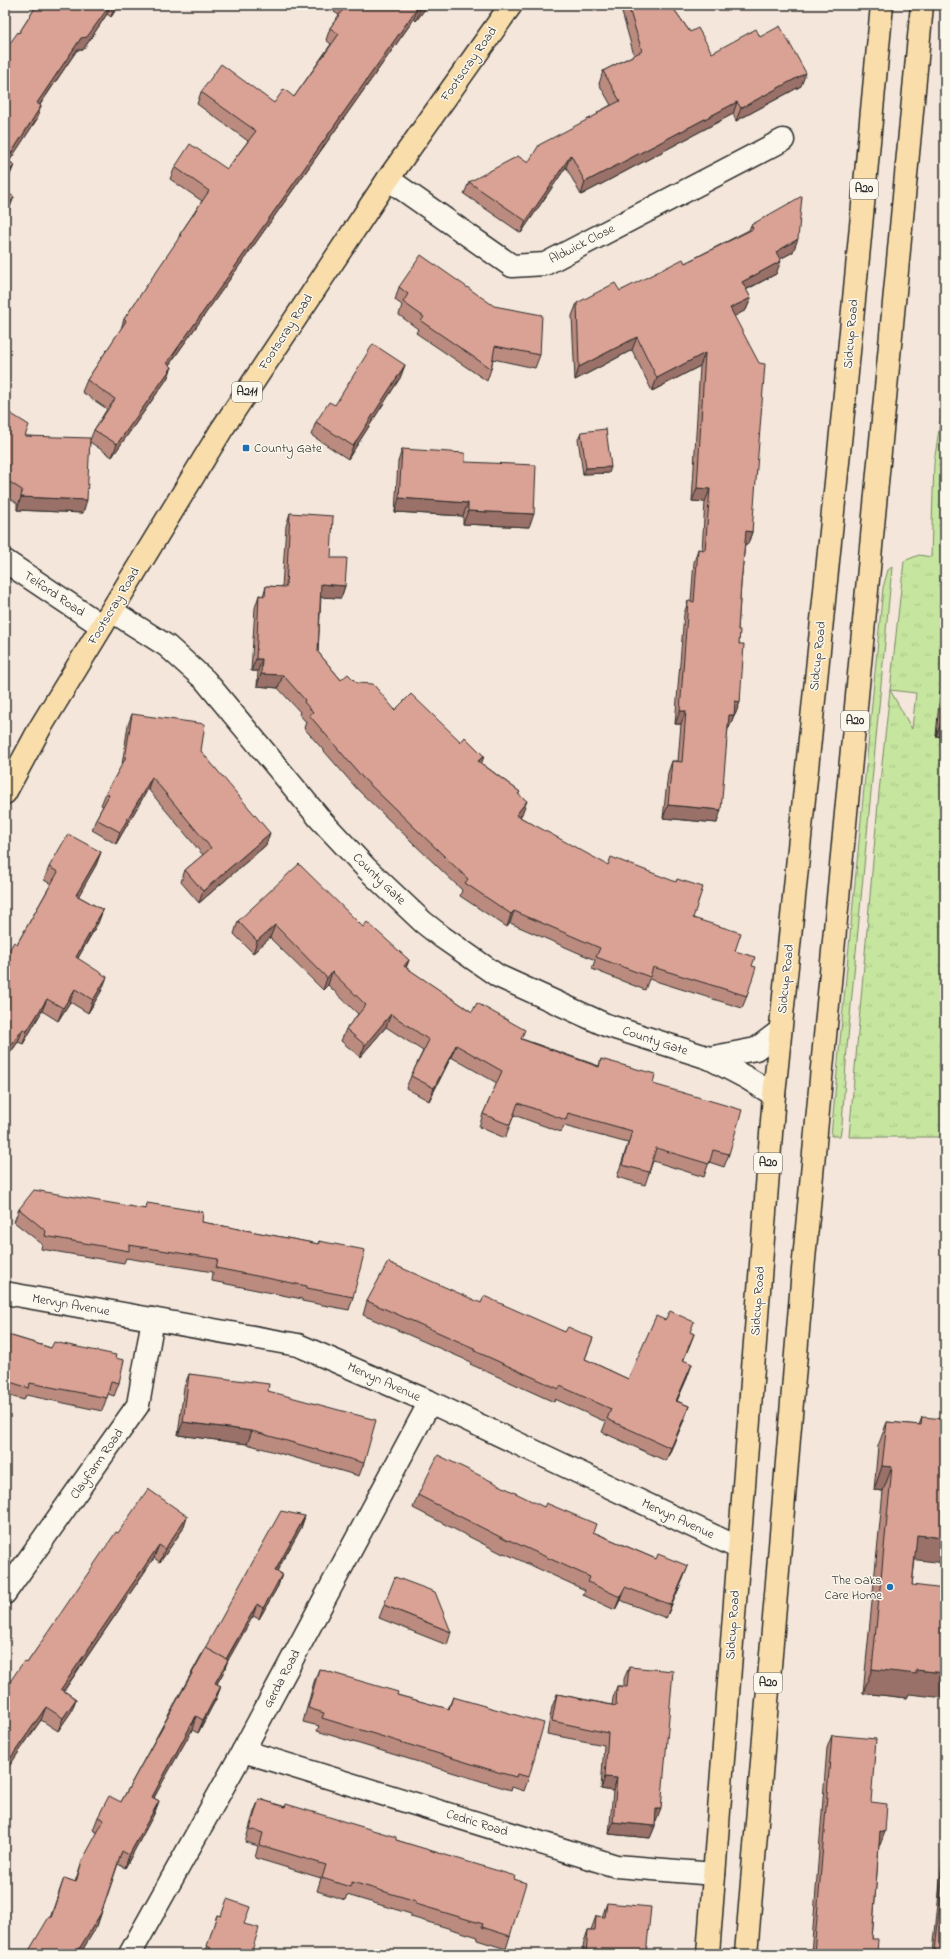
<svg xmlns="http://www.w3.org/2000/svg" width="950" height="1959" font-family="'Indie Flower',sans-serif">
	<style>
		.grass { fill: url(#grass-tufts); stroke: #788865; fill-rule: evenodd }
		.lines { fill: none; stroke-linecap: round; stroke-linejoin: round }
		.minor-casing { stroke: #2b2b2b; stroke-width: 25 }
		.primary-casing { stroke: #2b2b2b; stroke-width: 25 }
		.trunk-casing { stroke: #2b2b2b; stroke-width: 25 }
		.minor { stroke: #fbf7ec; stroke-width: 22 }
		.primary { stroke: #f9deab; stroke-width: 22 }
		.trunk { stroke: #f9deab; stroke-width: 22 }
		.wall { fill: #bb8b7f; stroke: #2b2b2b }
		.shaded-wall { fill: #997168; stroke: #2b2b2b }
		.building { fill: #daa294; stroke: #2b2b2b }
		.poi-dot { fill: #1f6fb2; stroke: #fbf7ec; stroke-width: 1.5 }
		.labels { text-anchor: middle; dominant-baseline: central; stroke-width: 3; stroke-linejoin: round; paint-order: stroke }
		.shield { fill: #fbf7ec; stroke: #696865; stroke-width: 1 }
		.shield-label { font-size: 12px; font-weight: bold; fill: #2b2b2b }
		.street-label { font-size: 13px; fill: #2b2b2b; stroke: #fbf7ec }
		.poi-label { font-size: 13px; fill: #2b2b2b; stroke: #fbf7ec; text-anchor: start }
	</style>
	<defs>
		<pattern id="grass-tufts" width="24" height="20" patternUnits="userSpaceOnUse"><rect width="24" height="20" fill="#c6e69f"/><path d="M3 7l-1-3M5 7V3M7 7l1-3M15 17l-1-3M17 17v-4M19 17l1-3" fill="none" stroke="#aac589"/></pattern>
	</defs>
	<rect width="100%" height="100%" fill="#f4e6da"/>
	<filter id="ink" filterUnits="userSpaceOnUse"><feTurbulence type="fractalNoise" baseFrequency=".025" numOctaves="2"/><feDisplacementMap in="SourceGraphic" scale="8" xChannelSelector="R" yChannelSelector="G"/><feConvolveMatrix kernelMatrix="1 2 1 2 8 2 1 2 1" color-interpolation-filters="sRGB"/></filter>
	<g filter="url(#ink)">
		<g class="grass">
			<path d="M945,389V1137H849L879,792L904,561L919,555L931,557L934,463ZM890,690L916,693L912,729Z"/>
			<path d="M892,567L847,1048L842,1125L840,1136H831L883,588L888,570Z"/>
		</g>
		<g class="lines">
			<defs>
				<g id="minor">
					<path d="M388,179L512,266L545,264L783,140"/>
					<path d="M5,561L102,626"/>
					<path d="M112,611L167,646L205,680L320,819L366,868L423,922L442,937L498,976L606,1025L709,1058L747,1078L774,1095"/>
					<path d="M709,1058L756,1049L780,1031"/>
					<path d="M5,1293L298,1345L430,1402L739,1548"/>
					<path d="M5,1593L138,1405L153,1319"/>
					<path d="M243,1751L616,1866L714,1874"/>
					<path d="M130,1954L243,1751L430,1402"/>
				</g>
				<path id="primary" d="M5,793L40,728L222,429L388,179L511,5"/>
				<g id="trunk">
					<path d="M708,1954L774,1095L847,373L882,5"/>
					<path d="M746,1954L803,1270L922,5"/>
				</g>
			</defs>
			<use href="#minor" class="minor-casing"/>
			<use href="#primary" class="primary-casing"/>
			<use href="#trunk" class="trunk-casing"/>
			<use href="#minor" class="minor"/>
			<use href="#primary" class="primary"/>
			<use href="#trunk" class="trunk"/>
		</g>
		<g class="wall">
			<path d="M37,5H119L111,17L107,14L83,50H77L40,105L37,119L9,161L14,165L9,177L5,184L19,33Z"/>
			<path d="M336,5H428L416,21L414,19L169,365L172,367L167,379L112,457L90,442L83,513L17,510V503L5,495V410L26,436L90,440L94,430L107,409L82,392L87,380L121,329L124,319L177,242L180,234L202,201L170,179L175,167L227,169L248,141L197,104L201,92L274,103L294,97L331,44L326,40L330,28L339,15L334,12Z"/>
			<path d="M623,5H671L690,32L712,53L760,37L801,86L736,121L733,114L581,195L566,167L521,233L464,194L469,182L528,163L597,115L598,112L611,105L599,84L603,71L634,55L621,9Z"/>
			<path d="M751,225L793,252L780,259L776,274L746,290L751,298L746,310L734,316L752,532L748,544H745L741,584L738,630L739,644L740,702L735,715H734L729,728H728L717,823L663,818L668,773L672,761H678L681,724H675L684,614L688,601H691L694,562L698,549L702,550L705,502L692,501L700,366L652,391L632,350L575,380L572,316L577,303L620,291L685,263L749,230Z"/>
			<path d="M399,287L540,355L535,368L493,359L491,369L487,381L416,333L418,329L399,315L402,305L395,300Z"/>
			<path d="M405,365L400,378L348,459L311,435L316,422L335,405Z"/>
			<path d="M581,432L609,473L583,474L578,439Z"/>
			<path d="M402,449L465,462L529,527L463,524V516L395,512L398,462Z"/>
			<path d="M290,513L331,558L345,586L341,598L321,597L318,652L341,680L357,683L395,710L461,742L484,756L481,763L520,792L518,795L522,814L520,817L693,918L735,951L752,966L747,996L742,1008L649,979L645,990L592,969L595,960L510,923L507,927L460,896L462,890L358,790L304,728L306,722L299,714L300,712L278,688L257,686L258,671H251L255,608L259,595L263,596L266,586L282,587L286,526Z"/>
			<path d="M945,676V737L936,736L940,692L944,680Z"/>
			<path d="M132,714L201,751L266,845L199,903L181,882L185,870L203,855L148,789L116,844L92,830L96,819L103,806L101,805L106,793L122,765L128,725Z"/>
			<path d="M101,852L96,865L78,896L103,910L98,923L78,958L102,990L88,1013L70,1002L58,1021L42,1011L23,1044L18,1042L5,1060V957L17,944L51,884L44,880L49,867Z"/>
			<path d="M238,921L363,927L409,960L406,968L472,1012L522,1039L599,1066L601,1059L653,1084L729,1154L724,1167L709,1162L704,1177L653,1161L645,1185L617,1177L628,1143L564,1126L561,1132L514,1115L505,1138L479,1127L483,1114L497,1083L451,1057L429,1101L406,1088L411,1076L423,1051L386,1027L360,1057L341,1041L346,1029L358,1014L328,985L323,990L270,938L253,953L234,934Z"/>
			<path d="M147,1203L202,1222L318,1244L319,1241L353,1297L349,1310L302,1301V1299L212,1281L213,1272L126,1258L124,1263L41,1249L42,1244L14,1222L19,1209H145Z"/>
			<path d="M367,1301L481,1303L565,1332L593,1338L585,1359L628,1379L690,1332L694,1334L683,1361L692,1364L687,1378L677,1401L689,1406L684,1420L666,1461L602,1432L606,1422L555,1399L554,1402L470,1364L471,1362L363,1315Z"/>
			<path d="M5,1334L51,1348L115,1358L119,1383L114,1396L108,1394L102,1411L26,1395L24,1400L6,1395L5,1398Z"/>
			<path d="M189,1374L268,1391L364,1463L359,1476L247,1444L178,1435L184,1387Z"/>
			<path d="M922,1417L915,1560L912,1585L909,1694L907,1698L863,1693L883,1491L874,1490L878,1446L887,1422L919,1425Z"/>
			<path d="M418,1495L544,1507L593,1532L656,1559L688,1566L683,1579L666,1618L620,1600L615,1610L583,1595L585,1590L504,1553L503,1554L413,1508Z"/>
			<path d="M187,1516L183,1529L160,1562L154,1558L64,1691L76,1699L71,1712L58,1731L41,1720L5,1772V1689L27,1663L118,1533Z"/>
			<path d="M305,1516L301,1528L277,1571L282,1574L278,1586L259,1619L253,1616L228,1660L223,1673L217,1684L221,1686L216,1699L198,1733L192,1730L160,1786L154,1798L159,1801L154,1814L125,1868L118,1864L97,1926L80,1954H27L50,1918L64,1878L75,1882L82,1861L98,1833L93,1830L98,1817L121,1802L205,1648Z"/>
			<path d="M384,1605L451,1632L447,1645L379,1618Z"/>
			<path d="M629,1667L656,1822H655V1826L650,1838L609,1834L613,1791L601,1789L604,1745L547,1734L552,1707L557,1694L612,1705L613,1698L617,1686H624V1679Z"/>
			<path d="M319,1669L397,1695L448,1709L453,1697L529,1777L524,1791L512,1787L511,1790L494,1785L317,1731L319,1726L303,1722L314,1682Z"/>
			<path d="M832,1735L871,1802L880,1845H879L872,1939L877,1954H811L827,1748Z"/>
			<path d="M259,1799L396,1840L514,1879L510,1936L506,1949L477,1940L478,1937L411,1917V1914L347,1895L345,1900L317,1891L321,1878L255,1858L258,1846L245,1842L254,1812Z"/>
			<path d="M945,1832V1954H925V1952L933,1953Z"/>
			<path d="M607,1903L646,1954H582L584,1942L588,1930H591L596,1916L602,1917Z"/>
			<path d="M217,1915L244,1924L251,1954H205Z"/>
		</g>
		<g class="shaded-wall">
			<path d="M110,5H111L107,14L83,50H77L32,116L37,103L81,38Z"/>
			<path d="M115,5H119L111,17Z"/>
			<path d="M423,5H428L416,21L420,8Z"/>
			<path d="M418,7L414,19L162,375L167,363Z"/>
			<path d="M806,73L801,86L736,121L741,108Z"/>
			<path d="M737,102L733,114L581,195L585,182Z"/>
			<path d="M41,106L37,119L5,168L7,160Z"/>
			<path d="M571,155L566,167L521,233L526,221Z"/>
			<path d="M14,165L9,177L5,184V178Z"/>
			<path d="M14,197L9,210L5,216V211Z"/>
			<path d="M798,239L793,252L771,264L776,252Z"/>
			<path d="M781,261L776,274L737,294L742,282Z"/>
			<path d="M751,298L746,310L726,321L730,308Z"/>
			<path d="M637,337L632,350L575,380L579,367Z"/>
			<path d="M705,353L700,366L652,391L657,378Z"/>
			<path d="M405,365L400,378L348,459L353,446Z"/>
			<path d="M172,367L167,379L112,457L117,444Z"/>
			<path d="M611,467L609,473L583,474L586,468Z"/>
			<path d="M697,488L710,489L705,502L692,501Z"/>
			<path d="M21,497L87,500L83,513L17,510Z"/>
			<path d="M399,498L468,503L463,516L395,512Z"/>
			<path d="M468,511L534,514L529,527L463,524Z"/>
			<path d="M746,531L752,532L748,544H741Z"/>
			<path d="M321,584L345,586L341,598L317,597Z"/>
			<path d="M256,659H262L258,671H251Z"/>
			<path d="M261,674L283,675L278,688L257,686Z"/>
			<path d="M735,701L740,702L735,715L730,714Z"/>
			<path d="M680,711H686L681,724H675Z"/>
			<path d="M729,715H734L729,728H724Z"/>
			<path d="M943,718H945V737L936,736Z"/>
			<path d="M484,756L480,768L478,761Z"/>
			<path d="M152,777L148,789L116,844L120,832Z"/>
			<path d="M527,801L522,814L512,827L516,815Z"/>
			<path d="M668,805L721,810L717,823L663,818Z"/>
			<path d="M270,833L266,845L199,903L203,891Z"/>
			<path d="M101,852L96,865L72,908L76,895Z"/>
			<path d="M103,910L98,923L71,970L76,957Z"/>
			<path d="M514,911L510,923L507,927L511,914Z"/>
			<path d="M275,925L270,938L253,953L257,941Z"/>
			<path d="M409,960L404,973V966Z"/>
			<path d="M332,972L328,985L323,990L327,978Z"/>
			<path d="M107,977L102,990L88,1013L93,1000Z"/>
			<path d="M75,989L70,1002L58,1021L63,1008Z"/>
			<path d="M47,999L42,1011L23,1044L27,1031Z"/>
			<path d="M391,1014L386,1027L360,1057L365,1045Z"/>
			<path d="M23,1029L18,1042L5,1060V1053Z"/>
			<path d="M456,1045L451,1057L429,1101L434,1088Z"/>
			<path d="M694,1334L689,1347L678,1373L683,1360Z"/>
			<path d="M692,1364L687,1378L671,1414L676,1401Z"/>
			<path d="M689,1406L684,1420L666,1461L671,1448Z"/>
			<path d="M183,1422L252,1431L247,1444L178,1435Z"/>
			<path d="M882,1466L892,1467L883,1491L874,1490Z"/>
			<path d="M187,1516L183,1529L160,1562L165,1549Z"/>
			<path d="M305,1516L301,1528L271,1582L275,1571Z"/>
			<path d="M917,1535L945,1538V1563L909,1559Z"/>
			<path d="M159,1545L154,1558L56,1702L61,1689Z"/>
			<path d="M688,1566L683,1579L666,1618L671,1605Z"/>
			<path d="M282,1574L278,1586L259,1619L263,1608Z"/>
			<path d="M625,1587L620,1600L615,1610L620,1597Z"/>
			<path d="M257,1604L253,1616L222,1671L226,1660Z"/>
			<path d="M228,1660L223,1673L210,1696L215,1683Z"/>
			<path d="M872,1669L916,1670L945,1673V1698L909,1694L907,1698L863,1693Z"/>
			<path d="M221,1686L216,1699L198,1733L203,1720Z"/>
			<path d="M76,1699L71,1712L58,1731L63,1718Z"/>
			<path d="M46,1707L41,1720L5,1772V1766Z"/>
			<path d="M196,1716L192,1730L147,1810L152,1797Z"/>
			<path d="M605,1777L617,1778L613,1791L601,1789Z"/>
			<path d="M159,1801L154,1814L125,1868L129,1855Z"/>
			<path d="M656,1809H661L656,1822L652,1821Z"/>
			<path d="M613,1822L655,1826L650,1838L609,1834Z"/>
			<path d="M880,1831L885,1832L880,1845H875Z"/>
			<path d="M101,1913L97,1926L80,1954H76Z"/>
		</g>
		<g class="building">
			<path d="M37,5H110L87,37L81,38L37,103L41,106L7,160L14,165L5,178V50L18,32L19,33Z"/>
			<path d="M346,5H423L420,8L418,7L167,363L172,367L117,444L94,430L115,399L87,380L126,321L124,319L181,235L180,234L209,191L175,167L190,144L227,169L256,131L201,92L221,64L274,103L284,89L294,97L339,34L330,28Z"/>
			<path d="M628,5H671L690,32L698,28L712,53L756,29L760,37L780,26L806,73L741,108L737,102L585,182L571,155L526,221L469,182L518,156L528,163L539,145L598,114V112L620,101L603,71L642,51Z"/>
			<path d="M5,191L14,197L5,211Z"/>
			<path d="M802,196L798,239L776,252L781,261L742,282L751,298L730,308L759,363L765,364L752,532L746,531L741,584L738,630H740L739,644H744L740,702L735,701L734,715H729L721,810L668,805L672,761L682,762L686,711H680L688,601L694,602L698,549L705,550L710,489L697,488L705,353L657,378L637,337L579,367L577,303L615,283L620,291L683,259L685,263L753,229L751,225Z"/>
			<path d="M421,255L494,306L542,315L540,355L495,346L491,369L421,321L424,317L403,302L408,294L399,287Z"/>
			<path d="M373,344L405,365L353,446L316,422L329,402L335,405Z"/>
			<path d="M5,410L29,425L25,436L90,438L87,500L21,497L22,490L5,479Z"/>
			<path d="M606,429L611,467L586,468L581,432Z"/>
			<path d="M402,449L465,453V462L536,465L534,514L468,511V503L399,498Z"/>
			<path d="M290,513L333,516L331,558H347L345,586L321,584L318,652L341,680L348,674L357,683L373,684L395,710L411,694L461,742L465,737L484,756L478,761L520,792L518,794L527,801L516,815L608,865L611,857L676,882L677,879L703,887L693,918L741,933L735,951L755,957L752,966L756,967L747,996L653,967L650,977L596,957L600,948L514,911L511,914L465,883L468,879L363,778L309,715L313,712L304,702L305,700L283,675L261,674L262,659H256L259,595L265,596L266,586L286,587Z"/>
			<path d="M945,696V718H943Z"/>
			<path d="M132,714L205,724L201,751L270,833L203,891L185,870L211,848L152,777L120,832L96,819L109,795L106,793L125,759Z"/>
			<path d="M68,834L101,852L76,895L103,910L76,957L107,977L93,1000L75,989L63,1008L47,999L27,1031L23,1029L5,1053V957L14,942L17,944L58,872L49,867Z"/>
			<path d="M299,864L363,927L367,922L409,960L404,966L472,1012L477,1003L525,1030L521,1039L599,1067L601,1059L655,1074L653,1084L742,1110L729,1154L713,1150L709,1164L656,1148L649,1172L622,1165L632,1131L568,1113L566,1120L518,1103L510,1125L483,1114L502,1071L456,1045L434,1088L411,1076L429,1040L391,1014L365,1045L346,1029L366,1005L332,972L327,978L275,925L257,941L238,921Z"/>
			<path d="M34,1190L146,1209L147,1203L203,1212L202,1222L319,1244V1241L365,1250L353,1297L307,1288V1286L216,1268L218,1259L129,1245V1251L45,1236L46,1231L19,1209Z"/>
			<path d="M388,1262L481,1303L484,1296L565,1332L568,1327L593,1338L585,1359L628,1379L656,1316L665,1320L670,1311L694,1322L690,1332L694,1334L683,1360L692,1364L676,1401L689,1406L671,1448L607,1419L611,1409L560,1386L559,1389L475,1351L476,1349L367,1301Z"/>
			<path d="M5,1334L51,1348L54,1342L116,1355L115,1358L124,1360L119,1383L111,1381L107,1398L30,1383L29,1388L10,1382L6,1396H5Z"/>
			<path d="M189,1374L269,1384L268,1391L376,1420L364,1463L252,1431L183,1422Z"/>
			<path d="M922,1417L945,1419V1538L917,1535L912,1585L945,1589V1673L916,1670V1674L872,1669L892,1467L882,1466L887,1422L921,1425Z"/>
			<path d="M438,1455L544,1507L546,1503L596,1524L593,1532L656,1559L658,1554L688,1566L671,1605L625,1587L620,1597L588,1582L590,1577L509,1540L508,1541L418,1495Z"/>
			<path d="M148,1489L187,1516L165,1549L159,1545L61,1689L76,1699L63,1718L46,1707L5,1766V1689L24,1661L27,1663L116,1532L118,1533Z"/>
			<path d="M281,1511L305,1516L275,1571L282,1574L273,1591L263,1608L257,1604L226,1659L205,1648Z"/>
			<path d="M395,1577L435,1592L451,1632L384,1605Z"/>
			<path d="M206,1648L228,1660L215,1683L221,1686L203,1720L196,1716L165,1773L152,1797L159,1801L129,1855L122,1851L101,1913L76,1954H27L49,1917L51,1918L64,1878L76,1882L82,1861L104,1820L98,1817L109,1796L121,1802Z"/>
			<path d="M629,1667L673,1671L661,1809H656L655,1826L613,1822L617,1778L605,1777L608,1733L552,1721L557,1694L616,1706L617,1686L627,1687Z"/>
			<path d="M319,1669L398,1692L397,1695L449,1709L453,1697L544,1723L529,1777L517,1774L516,1777L498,1772L322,1718L324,1713L308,1708Z"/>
			<path d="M832,1735L876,1739L871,1802L887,1804L885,1832L880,1831L872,1939H878L877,1954H814Z"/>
			<path d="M259,1799L285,1807L286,1804L396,1837V1840L515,1876L514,1879L526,1883L510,1936L482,1927L483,1924L416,1904V1901L352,1882L350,1887L322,1878L326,1865L260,1845L263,1833L250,1829Z"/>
			<path d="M945,1850V1954H925V1952L935,1953Z"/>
			<path d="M227,1899L250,1907L244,1924L259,1928L251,1954H209L211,1948L207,1946L217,1915L221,1916Z"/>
			<path d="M607,1903L651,1907L646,1954H586L588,1930H595L596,1916L605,1917Z"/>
		</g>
	</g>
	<g class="poi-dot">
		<rect x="242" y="444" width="8" height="8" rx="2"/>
		<circle cx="890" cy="1587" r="4"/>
	</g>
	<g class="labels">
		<g class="shield">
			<rect x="850" y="179" width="28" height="20" rx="3"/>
			<rect x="232" y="382" width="30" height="20" rx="3"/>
			<rect x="841" y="711" width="28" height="20" rx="3"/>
			<rect x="754" y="1153" width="28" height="20" rx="3"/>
			<rect x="754" y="1673" width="28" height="20" rx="3"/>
		</g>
		<g class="shield-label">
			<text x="864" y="189">A20</text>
			<text x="247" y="392">A211</text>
			<text x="855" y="721">A20</text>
			<text x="768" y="1163">A20</text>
			<text x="768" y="1683">A20</text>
		</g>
		<g class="street-label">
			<text transform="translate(469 64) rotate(-55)">Footscray Road</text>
			<text transform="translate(582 244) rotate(-27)">Aldwick Close</text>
			<text transform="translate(286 332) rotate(-57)">Footscray Road</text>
			<text transform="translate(851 334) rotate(-85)">Sidcup Road</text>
			<text transform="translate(54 594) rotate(34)">Telford Road</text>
			<text transform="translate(114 606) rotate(-59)">Footscray Road</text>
			<text transform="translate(818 656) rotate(-84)">Sidcup Road</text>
			<text transform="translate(379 879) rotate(44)">County Gate</text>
			<text transform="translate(786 979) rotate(-84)">Sidcup Road</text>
			<text transform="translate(655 1041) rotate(18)">County Gate</text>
			<text transform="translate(758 1301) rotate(-86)">Sidcup Road</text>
			<text transform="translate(71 1305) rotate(10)">Mervyn Avenue</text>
			<text transform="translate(384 1382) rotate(24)">Mervyn Avenue</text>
			<text transform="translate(97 1464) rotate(-55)">Clayfarm Road</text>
			<text transform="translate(678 1519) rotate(25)">Mervyn Avenue</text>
			<text transform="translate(733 1625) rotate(-86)">Sidcup Road</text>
			<text transform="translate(282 1679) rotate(-62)">Gerda Road</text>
			<text transform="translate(477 1823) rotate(17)">Cedric Road</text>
		</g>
		<g class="poi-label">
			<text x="254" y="448">County Gate</text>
			<text x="882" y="1580" text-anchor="end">The Oaks<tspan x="882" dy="15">Care Home</tspan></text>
		</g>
	</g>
	<rect width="950" height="1959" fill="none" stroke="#fbf7ec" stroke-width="20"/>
	<rect x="10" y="10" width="930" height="1939" fill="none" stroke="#2b2b2b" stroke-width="1.5" filter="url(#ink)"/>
</svg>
